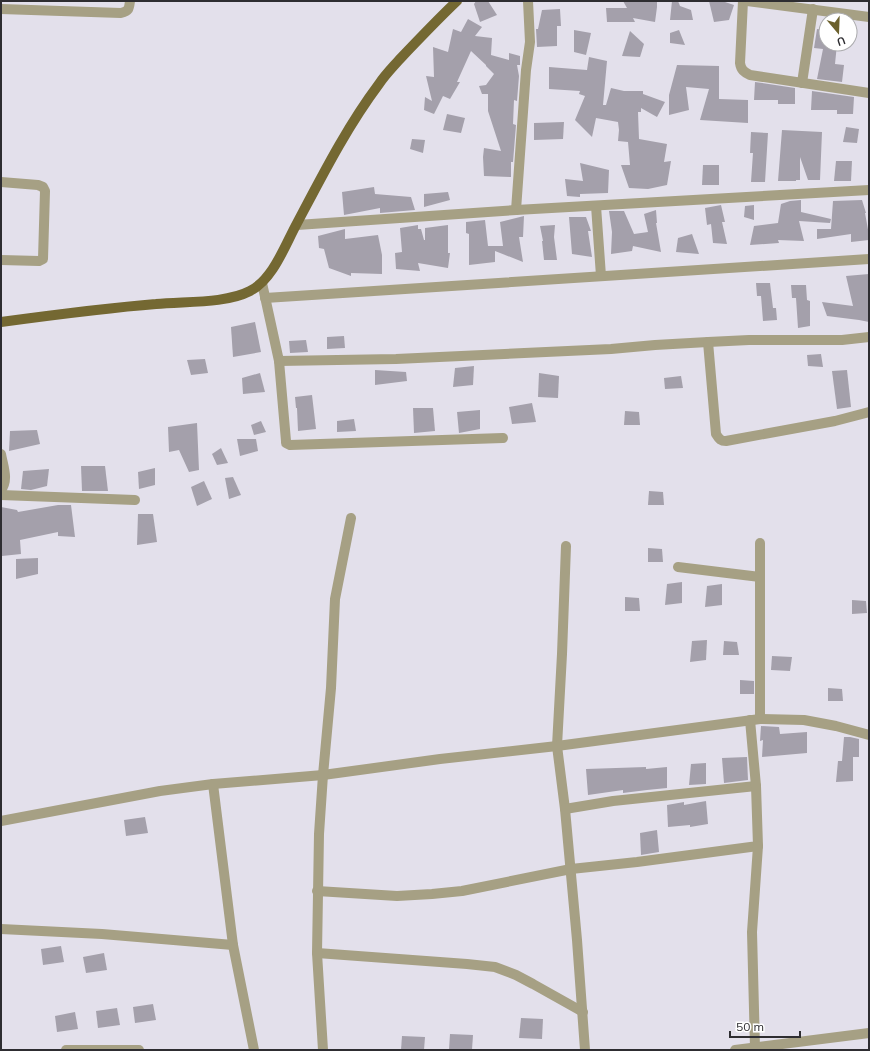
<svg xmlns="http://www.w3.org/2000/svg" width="870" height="1051" font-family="Mulish,sans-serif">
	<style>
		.building { fill: #a4a0ab }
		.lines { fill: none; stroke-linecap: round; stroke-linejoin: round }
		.minor { stroke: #a6a084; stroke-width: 10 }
		.major { stroke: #746832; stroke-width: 10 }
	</style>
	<rect width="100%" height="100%" fill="#e3e0eb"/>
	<g class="building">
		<path d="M476,1H488L497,15L480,22L474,4Z"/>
		<path d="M623,1H657V7L655,22L633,18L635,22H607L606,8H627Z"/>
		<path d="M672,1H678L680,6L691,10L693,20H670Z"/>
		<path d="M709,1H722L734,5L729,20L714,22Z"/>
		<path d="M560,9L561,26H557V46L537,47L536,29H538L542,10Z"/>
		<path d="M468,19L482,27L475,36L492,38L491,55L509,60V53L520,56V65H517L519,76L517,101L514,100L513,124L516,125L513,162H511V177L484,176L483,157L484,148L501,151L488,111V94H482L479,86L486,85L494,74L486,66V65L471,51L457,82H460L450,99L443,96L434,114L424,110L425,97L432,101L426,76L434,77L433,47L448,52L453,29L461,32Z"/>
		<path d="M817,29L826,30V44H837L835,64L844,65L842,82L817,79L823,49L814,48Z"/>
		<path d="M574,30L591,33L586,55L574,52Z"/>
		<path d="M679,30L685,45L670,43V33Z"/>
		<path d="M630,31L644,44L640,57L622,56Z"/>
		<path d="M589,57L607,61L603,105H606L611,88L624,91H643V94L665,102L657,117L641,108V112H638L639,139L667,144L664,162L671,161L667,185L648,189L629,188L621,165H630L628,142L618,141L619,130L618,122L596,118L592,137L575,120L585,96L579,94L580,91L549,89V67L587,70Z"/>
		<path d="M677,65L719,66V99L748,100V123L700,120L709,89L686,87L689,110L669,115V95Z"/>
		<path d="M755,82L795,88V104H778V100H754Z"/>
		<path d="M812,91L854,97L853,114H837V110H811Z"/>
		<path d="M447,114L465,118L461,133L443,130Z"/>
		<path d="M564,122L563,139L534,140V123Z"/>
		<path d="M846,127L859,129L857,143L843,142Z"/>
		<path d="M782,130L822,132L820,180H808L800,157V180H796V181H778Z"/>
		<path d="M751,132L768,133L765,182H751L753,153H750Z"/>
		<path d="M412,139L425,140L423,153L410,149Z"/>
		<path d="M836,161H852L851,181H834Z"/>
		<path d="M580,163L609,170L608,193L580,194V197L567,196L565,179L583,181Z"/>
		<path d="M703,165H719V185H702Z"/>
		<path d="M374,187L375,194L411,197L415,210L380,213V208L344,215L342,192Z"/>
		<path d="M448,192L450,200L424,207V194Z"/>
		<path d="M801,200V212L831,219L830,223L799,221L804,241L778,240L779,243L750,245L754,226L778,223L781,204L790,201Z"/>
		<path d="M862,200L866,213H865L869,235V240L851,242V234L817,239V229H831L833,201Z"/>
		<path d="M721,205L725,222H722L727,244L713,243L711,224L707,225L705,208Z"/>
		<path d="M754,205V220L744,217L745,206Z"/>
		<path d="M656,210L657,223H656L661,252L633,246L632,251L611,254L612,232L609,211H624L634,234L648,232L644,214Z"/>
		<path d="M524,216L523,237H519L523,262L495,251V262L469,265V234L466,233V222L485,220L488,246H503L500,222Z"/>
		<path d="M569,217H586L591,231H588L592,257L572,254Z"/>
		<path d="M418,225V229H421L424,240H425V228L448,225V253H450L448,268L418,263L420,271L396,269L395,253L402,252L400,228Z"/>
		<path d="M555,225L554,237L557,260H544L542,241H543L540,226Z"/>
		<path d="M345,229V239L378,235L382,255V274L351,273V276L329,268L324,249L319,248L318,236Z"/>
		<path d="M692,234L699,254L676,252L678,238Z"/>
		<path d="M869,274V322L859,320L827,316L822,302L853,306L846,276Z"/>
		<path d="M756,283H770L773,308H776L777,320L763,321L761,296H757Z"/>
		<path d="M791,285H806L807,300L810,301V326L798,328L796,298H792Z"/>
		<path d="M255,322L261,352L233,357L231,327Z"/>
		<path d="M344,336L345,348L327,349V337Z"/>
		<path d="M306,340L308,352L290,353L289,341Z"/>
		<path d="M821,354L823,367L808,366L807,355Z"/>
		<path d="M205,359L208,373L191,375L187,360Z"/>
		<path d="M474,366L473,385L453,387L455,368Z"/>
		<path d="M375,370L406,372L407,381L375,385Z"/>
		<path d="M847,370L851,407L837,409L832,371Z"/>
		<path d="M260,373L265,392L243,394L242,378Z"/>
		<path d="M539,373L559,376L558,398L538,397Z"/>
		<path d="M681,376L683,388L665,389L664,378Z"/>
		<path d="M312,395L316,429L298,431L297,408H296L295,397Z"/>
		<path d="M532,403L536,422L512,424L509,407Z"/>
		<path d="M413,408H433L435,431L414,433Z"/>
		<path d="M480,410V429L459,433L457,412Z"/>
		<path d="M625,411L639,412L640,425H624Z"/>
		<path d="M354,419L356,431L337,432V421Z"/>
		<path d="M261,421L266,432L254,435L251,425Z"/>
		<path d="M197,423L199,470L189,472L179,450L169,452L168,427Z"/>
		<path d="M37,430L40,444L9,451L10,431Z"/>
		<path d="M237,439H256L258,451L240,456Z"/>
		<path d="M221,448L228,463L217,465L212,454Z"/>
		<path d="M81,466H105L108,491H82Z"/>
		<path d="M155,468V485L139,489L138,472Z"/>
		<path d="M49,469L47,486L31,490L21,489L23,471Z"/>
		<path d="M233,477L241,495L229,499L225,478Z"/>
		<path d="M204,481L212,499L197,506L191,487Z"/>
		<path d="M649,491L663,492L664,505H648Z"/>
		<path d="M58,505H71L75,537L58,536V532L20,540L21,554L2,556L1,507L17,510L18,512Z"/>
		<path d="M138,514H153L157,542L137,545Z"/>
		<path d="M648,548L662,549L663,562H648Z"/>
		<path d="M38,558V574L16,579V559Z"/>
		<path d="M682,582V603L665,605L667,584Z"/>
		<path d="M722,584V605L705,607L707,586Z"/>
		<path d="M625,597L639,598L640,611H625Z"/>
		<path d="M852,600L866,601L867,613L852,614Z"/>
		<path d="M707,640L706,660L690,662L692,641Z"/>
		<path d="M724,641L737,642L739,655H723Z"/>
		<path d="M772,656L792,657L790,671L771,670Z"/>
		<path d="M740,680L754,681V694H740Z"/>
		<path d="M828,688L842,689L843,701H828Z"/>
		<path d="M761,726L779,727L780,734L807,732V753L762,757L763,740L760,741Z"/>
		<path d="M844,737H850L859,739V757H853V781L836,782L838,761H842Z"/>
		<path d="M747,757L748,780L724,783L722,758Z"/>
		<path d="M706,763V784L689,785L691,764Z"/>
		<path d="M646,767V769L667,767V788L647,790L623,793V790L588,795L586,769Z"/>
		<path d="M706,801L708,824L690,827V825L668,827L667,805L684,802V805Z"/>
		<path d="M145,817L148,833L126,836L124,820Z"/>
		<path d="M657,830L659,852L641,855L640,833Z"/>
		<path d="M61,946L64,962L43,965L41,949Z"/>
		<path d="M104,953L107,970L86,973L83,957Z"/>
		<path d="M153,1004L156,1020L135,1023L133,1007Z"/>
		<path d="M117,1008L120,1025L98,1028L96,1011Z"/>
		<path d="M75,1012L78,1029L57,1032L55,1016Z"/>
		<path d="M521,1018L543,1019L542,1039L519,1038Z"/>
		<path d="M450,1034L473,1035L472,1050H449Z"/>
		<path d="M402,1036L425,1037L424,1050H401Z"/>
	</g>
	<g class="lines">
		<g class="minor">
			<path d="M743,1L740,63C741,70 744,72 750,75L869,93"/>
			<path d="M747,1L869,17"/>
			<path d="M1,9L121,13C129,11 129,9 130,1"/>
			<path d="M802,83L813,9"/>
			<path d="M1,182L38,185L43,187L45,191L43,259L39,261L1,260"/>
			<path d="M596,206L601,276"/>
			<path d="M516,210L526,70L530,42L528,1"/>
			<path d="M297,225L516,210L869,190"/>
			<path d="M262,283L279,361L396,359L611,349L655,345L708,342L749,340H842L869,337"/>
			<path d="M265,298L869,259"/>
			<path d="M708,342L716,434C719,439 721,441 726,441L835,421L869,412"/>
			<path d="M279,361L286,441V443L290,445L503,438"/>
			<path d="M1,454C3,466 9,480 1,490"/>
			<path d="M1,495L135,500"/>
			<path d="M566,546L562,654L557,746L565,809L577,940L585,1050"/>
			<path d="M678,567L760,577"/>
			<path d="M760,719V543"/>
			<path d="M213,784L233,945L254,1050"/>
			<path d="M565,809L613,801L756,786"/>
			<path d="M1,821L160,791L213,784L323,775L440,759L557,746L760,719L804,720L836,726L869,735"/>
			<path d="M317,891L397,896L432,894L462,891L571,869L637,862L758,846L756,786L750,720"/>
			<path d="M1,929L102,934L233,945"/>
			<path d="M317,953L467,964L495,967L516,975L533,984L583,1012"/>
			<path d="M755,1048L752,932L758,846"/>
			<path d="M66,1050H139"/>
			<path d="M323,1050L317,953L319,834L323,775L331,688L335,599L351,518"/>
			<path d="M735,1050L869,1033"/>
		</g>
		<path class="major" d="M1,322C53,315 105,308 156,304C184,301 225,304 250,291C272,280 284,248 295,227C321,178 346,128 379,84C385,75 392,68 399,60C418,40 437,20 457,1"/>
	</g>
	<rect width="870" height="1051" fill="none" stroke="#2e2d31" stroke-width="4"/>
	<g transform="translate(838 32) rotate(161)"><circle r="19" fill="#ffffff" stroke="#ababad"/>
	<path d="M0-3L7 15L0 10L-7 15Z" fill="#6c612e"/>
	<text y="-6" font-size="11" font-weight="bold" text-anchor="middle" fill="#2e2d31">U</text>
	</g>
	<path d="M730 1031v6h70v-6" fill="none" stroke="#2e2d31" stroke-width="2"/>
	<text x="736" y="1031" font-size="12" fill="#2e2d31" stroke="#ffffff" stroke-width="3" paint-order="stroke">50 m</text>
</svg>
